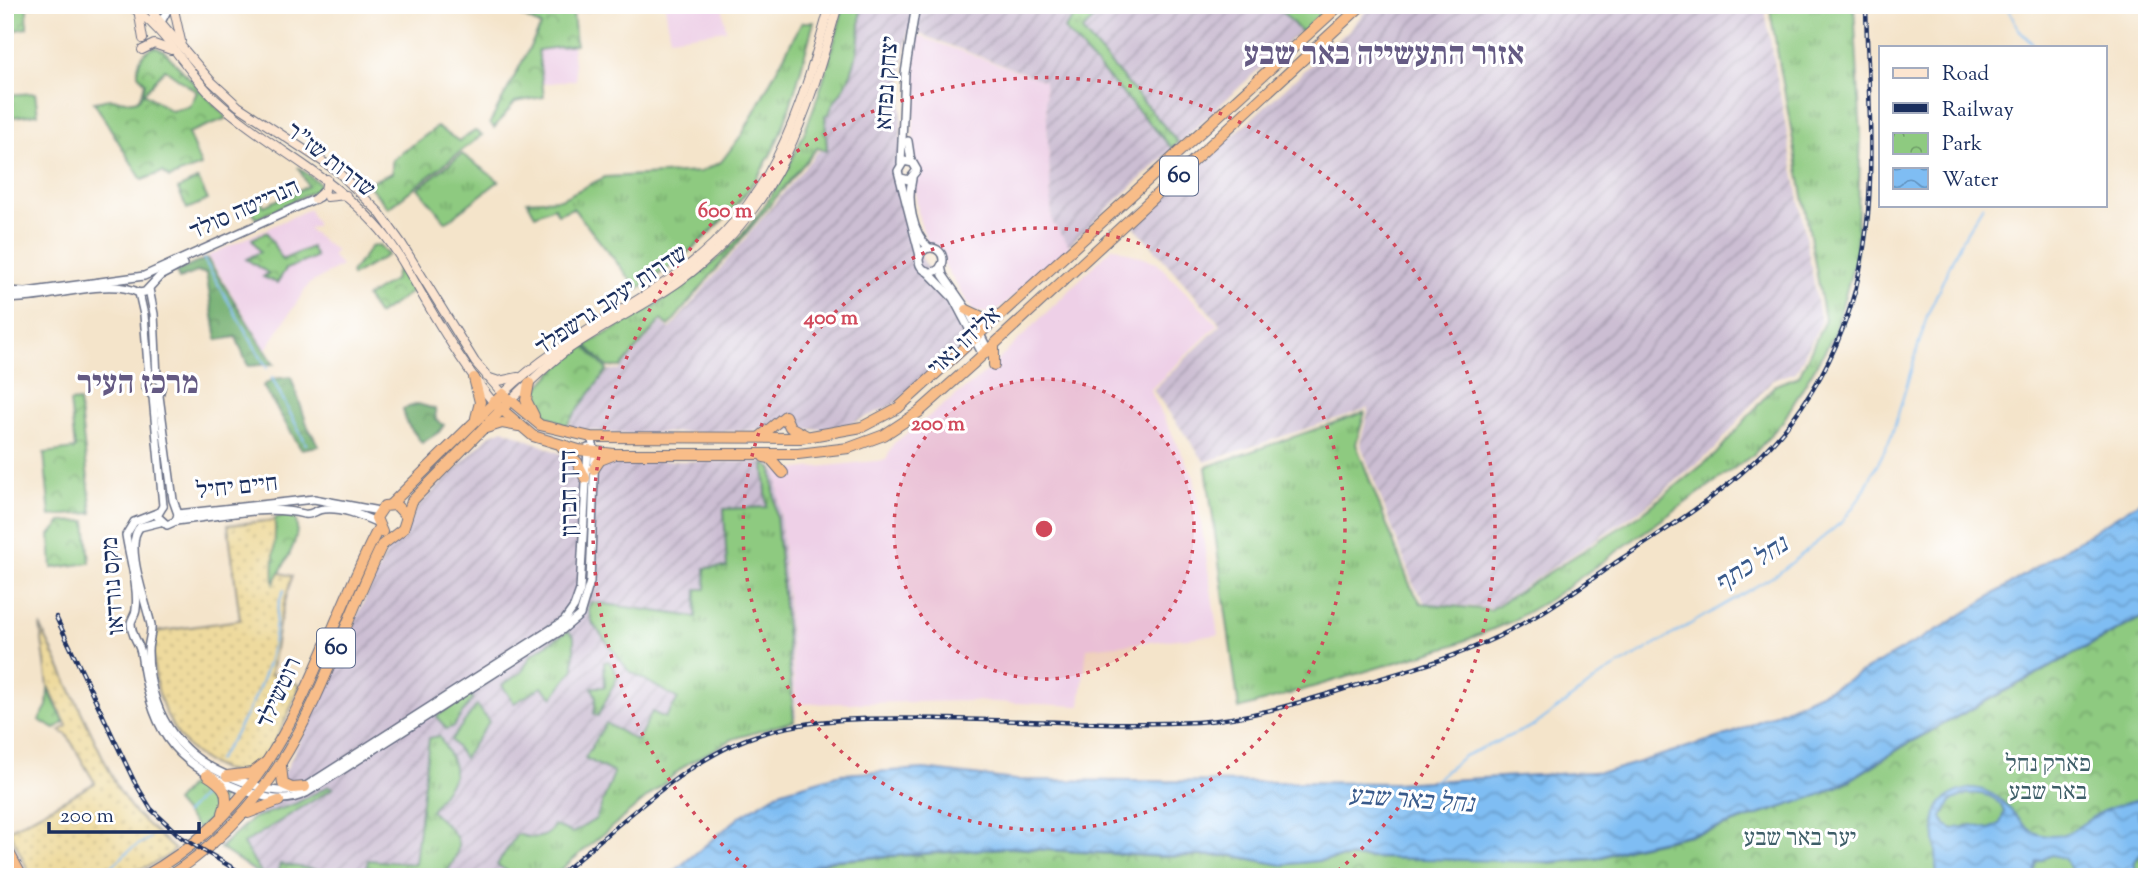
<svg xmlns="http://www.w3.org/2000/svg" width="2152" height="882" font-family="'Sorts Mill Goudy','Frank Ruhl Libre',serif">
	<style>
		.built { fill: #eed0e7 }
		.industrial { fill: url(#industrial-furrows) }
		.grass { fill: url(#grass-tufts); stroke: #547c6f; stroke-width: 2 }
		.forest { fill: url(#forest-crowns); stroke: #466e66; stroke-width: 2 }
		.sand { fill: url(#sand-dots); stroke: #84847e; stroke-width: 2 }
		.park { fill: url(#park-crowns); stroke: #547c6f; stroke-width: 2; fill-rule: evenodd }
		.water { fill: url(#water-waves); stroke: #4d76a8; stroke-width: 2; fill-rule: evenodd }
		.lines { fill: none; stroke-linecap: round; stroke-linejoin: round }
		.stream { stroke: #7fbdf3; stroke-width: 2 }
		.tertiary-casing { stroke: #676e84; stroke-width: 10 }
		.secondary-casing { stroke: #676e84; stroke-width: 10 }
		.trunk-casing { stroke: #676e84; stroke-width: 12 }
		.tertiary { stroke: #fff; stroke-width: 7 }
		.secondary { stroke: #fce5d0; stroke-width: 8 }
		.trunk { stroke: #f8bd89; stroke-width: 10 }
		.rail-casing { stroke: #1b2f5e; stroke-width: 4.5 }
		.rail { stroke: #fff; stroke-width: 2; stroke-dasharray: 5; stroke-linecap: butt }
		.ring { fill: none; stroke: #d1495b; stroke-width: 3.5; stroke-dasharray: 3.5 7 }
		.labels { text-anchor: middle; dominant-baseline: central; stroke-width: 6; stroke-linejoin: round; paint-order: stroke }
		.shield { fill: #fff; stroke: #5f6d8e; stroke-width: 2 }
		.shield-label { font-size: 23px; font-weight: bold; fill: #1b2f5e }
		.street-label { font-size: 24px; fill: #1b2f5e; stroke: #fff }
		.park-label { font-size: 24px; fill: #3e5e68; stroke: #fff }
		.water-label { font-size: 26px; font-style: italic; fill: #395a8b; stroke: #fff }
		.district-label { font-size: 32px; font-weight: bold; fill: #645a83; stroke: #fff }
		.centre { fill: #d1495b; stroke: #fff; stroke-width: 3.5 }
		.ring-label { font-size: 21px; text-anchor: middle; font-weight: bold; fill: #d1495b; stroke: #fff; stroke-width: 6; stroke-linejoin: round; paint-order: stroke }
	</style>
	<defs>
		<pattern id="industrial-furrows" width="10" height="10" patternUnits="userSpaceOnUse" patternTransform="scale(1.75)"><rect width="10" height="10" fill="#ccbed3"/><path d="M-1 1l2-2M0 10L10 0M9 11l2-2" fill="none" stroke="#a59bae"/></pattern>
		<pattern id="grass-tufts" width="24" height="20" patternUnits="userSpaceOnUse" patternTransform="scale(1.75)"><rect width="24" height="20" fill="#8eca80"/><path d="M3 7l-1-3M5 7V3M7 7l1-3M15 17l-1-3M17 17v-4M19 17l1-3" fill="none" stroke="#73a46c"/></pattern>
		<pattern id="forest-crowns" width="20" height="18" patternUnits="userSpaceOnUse" patternTransform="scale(1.75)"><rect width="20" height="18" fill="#72ae6e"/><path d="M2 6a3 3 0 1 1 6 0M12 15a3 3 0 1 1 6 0" fill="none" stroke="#5d8e5e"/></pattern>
		<pattern id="sand-dots" width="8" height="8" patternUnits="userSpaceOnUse" patternTransform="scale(1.75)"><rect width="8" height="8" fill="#eeda9e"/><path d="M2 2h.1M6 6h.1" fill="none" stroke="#ccbb8a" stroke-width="1.8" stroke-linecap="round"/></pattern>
		<pattern id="park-crowns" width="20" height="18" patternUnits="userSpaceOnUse" patternTransform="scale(1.75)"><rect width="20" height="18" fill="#8eca80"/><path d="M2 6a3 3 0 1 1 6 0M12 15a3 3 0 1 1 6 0" fill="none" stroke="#73a46c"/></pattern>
		<pattern id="water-waves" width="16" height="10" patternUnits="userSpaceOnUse" patternTransform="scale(1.75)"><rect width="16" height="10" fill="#7fbdf3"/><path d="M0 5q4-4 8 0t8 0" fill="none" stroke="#679ac8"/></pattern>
	</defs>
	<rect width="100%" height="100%" fill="#fff"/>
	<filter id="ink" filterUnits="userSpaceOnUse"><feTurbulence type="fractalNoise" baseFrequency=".0143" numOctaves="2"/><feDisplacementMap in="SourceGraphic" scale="14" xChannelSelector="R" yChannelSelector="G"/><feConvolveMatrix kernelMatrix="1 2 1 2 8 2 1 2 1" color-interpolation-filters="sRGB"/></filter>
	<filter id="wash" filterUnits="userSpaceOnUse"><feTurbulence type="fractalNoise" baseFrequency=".00686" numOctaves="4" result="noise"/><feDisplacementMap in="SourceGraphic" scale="28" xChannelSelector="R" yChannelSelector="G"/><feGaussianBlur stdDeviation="1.57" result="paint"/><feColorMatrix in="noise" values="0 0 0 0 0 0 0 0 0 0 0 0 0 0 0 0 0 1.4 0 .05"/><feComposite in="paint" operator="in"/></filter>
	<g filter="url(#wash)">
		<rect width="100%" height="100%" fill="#f4e4ca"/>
		<g class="built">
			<path d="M665,5H722L726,30L670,38Z"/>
			<path d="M916,35L1045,81L1052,222L1070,246L994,314L973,311L945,266L941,250L927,242L919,218L912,169Z"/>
			<path d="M572,46L576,80L543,84L539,50Z"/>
			<path d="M309,209L317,225L308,229L336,251L332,255L341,266L309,284L266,349L208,256Z"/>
			<path d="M1113,247L1157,263L1218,325L1150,390L1194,478L1218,635L1087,648L1080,706L973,701L796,704L777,471L886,460L893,444L985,373Z"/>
		</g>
		<g class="industrial">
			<path d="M860,5H1328L1069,245L1052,222L1045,81L909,30L903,61L900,185L916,247L964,334V345L893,405L855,422L825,429L620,434L568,427L583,401L609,370H620L661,322L670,329L818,151H826L825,115L830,114L836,95L845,88L860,32Z"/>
			<path d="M1371,5H1764L1821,322L1796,372L1773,379L1714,450L1641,510L1491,608L1425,603L1413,584L1360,443L1369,408L1205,462L1153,390L1221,325L1134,226L1350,29Z"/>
			<path d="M503,429L559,453L598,460L766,462L772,466L777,472L796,718L746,732L715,746L679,770L553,877H260L218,847L253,816L287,768L388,549L406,531L418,506L490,435Z"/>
		</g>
		<g class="grass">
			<path d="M844,5H860C861,31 858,63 845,86C838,99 834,98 829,114L825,115L827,151L817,148L669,326L661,320L621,367H607L586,345C619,326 653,309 683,287C786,213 814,121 844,5Z"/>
			<path d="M1085,5H1107L1082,31L1178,142L1172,148L1064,29Z"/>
			<path d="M1276,5H1330L1302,33Z"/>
			<path d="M1769,5H1854L1861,136L1856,256L1834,335L1783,421L1754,454L1550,599L1510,622L1454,645L1239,709L1206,467L1365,412L1356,444L1410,585L1421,603L1490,610L1641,514L1716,454L1775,385L1799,376L1825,320Z"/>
			<path d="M802,22H814C803,59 795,98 780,134C753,201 696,251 638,289L573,208L558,214L554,207L535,215L527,201L561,199L605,177L700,172L721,162L743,133Z"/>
			<path d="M462,154L499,181L446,222L418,188Z"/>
			<path d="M764,463L772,469L794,721L733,739L687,764L552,877H504L507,871L497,865L517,834C531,839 547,841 554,825L572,833L596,819L614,773L585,758L606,723L637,741L652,712L665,718L678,699L628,670L593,624L588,608L591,602L696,617L697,589H706L705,568L727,567L724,509L767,507Z"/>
			<path d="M568,631L574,637V669L553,697L542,687L514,703L502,685L522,672L531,655Z"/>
			<path d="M609,661L618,676L598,716L594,714L596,697L592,687H605L604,662Z"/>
			<path d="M471,694L473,698L453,727L446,729L437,716Z"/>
			<path d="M477,705L489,722L464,758L451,740Z"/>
			<path d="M439,736C464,779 456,771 431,811C458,836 469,841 445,875L447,877H365L368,860L415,864L429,738Z"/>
			<path d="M198,776L218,791L222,798L216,812L198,829L175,802Z"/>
			<path d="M329,786L333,788L243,844L264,877L220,848L253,818L295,804Z"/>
			<path d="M280,864L329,872L327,877H276Z"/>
		</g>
		<g class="forest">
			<path d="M207,258L274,364L248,366L236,337L217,340L206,273L197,272L179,279L176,272Z"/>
			<path d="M291,377L308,427L319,446L301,449L263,386L273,379Z"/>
			<path d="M418,404L435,409L436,420L444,425L439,432L422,443L406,422L403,409Z"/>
		</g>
		<g class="sand">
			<path d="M276,520L277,572L292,576L279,624L271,674L300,685C290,708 274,757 251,769C240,775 226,772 215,766C167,744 147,680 155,632L240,620L228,525Z"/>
			<path d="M40,625L118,789L134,812L175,850C139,882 79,877 31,877L9,830L95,783L67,735L60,731L67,726L48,686Z"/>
		</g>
		<g class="park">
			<path d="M5,5H36L27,7V28L5,32Z"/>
			<path d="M522,5L612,7L573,12L576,45L538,50L544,97L515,102L494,128L490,123L541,26L518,14Z"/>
			<path d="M155,47L164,51L227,118L188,133L201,166L169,178L163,172L142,180L94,102C99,102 106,99 111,99C131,101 141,108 145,82L138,74C137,61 143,51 155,47ZM165,69L197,92L190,106L171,111L144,93Z"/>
			<path d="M35,93L38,114L5,118V95Z"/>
			<path d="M437,127L459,141L475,131L482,135L388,208L367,183L392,173V160Z"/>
			<path d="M298,167L319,183L318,189L256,219L250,204L261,200L264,206L308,186Z"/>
			<path d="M198,179L208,200L187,209L178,189Z"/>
			<path d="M267,232L282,260L311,247L316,257L286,269L277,283L263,277L268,273L246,259L260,252L252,239Z"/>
			<path d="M379,245L388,255L352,276L351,273L371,247Z"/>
			<path d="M399,265L414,290L378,315L366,297L394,280Z"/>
			<path d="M585,346L607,370L566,426L535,409L532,395L553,372Z"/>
			<path d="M79,401L92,513L50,516L44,453L75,449L70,402Z"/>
			<path d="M287,515L294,516C305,535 283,565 274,583C272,561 276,541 275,518Z"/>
			<path d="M86,521L90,563L52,568L50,535L61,522Z"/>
			<path d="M2147,615V877H804L816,867L831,861L1008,848L1158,857L1232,856L1282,865L1348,858L1523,860L1550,863L1597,859L1631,848L1714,830L1819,795L1844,784L1911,742Z"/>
			<path d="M48,689L64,722L55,729L39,720L47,706Z"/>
		</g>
		<g class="water">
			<path d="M2147,497V614L1911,741L1844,783L1819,795L1714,829L1631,847L1597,858L1550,862L1348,857L1282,865L1232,855L1158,856L1008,847L830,860L815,866L803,877H667L742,815L782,791L841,774L924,769L1015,780L1394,783L1610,771L1733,733L1840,684L1944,626Z"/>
			<path d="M1973,788C2015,793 2015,837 2052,836C2071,836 2084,821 2100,813C2115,805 2131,801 2147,799V804L2138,812L2139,818L2147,824V846L2135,861V877H2076L2064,858L2052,855L2037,862L2033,877H1936C1941,839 1915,798 1973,788ZM1967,794C1983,792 1999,796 2004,812L2000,824L1990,829L1973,825L1953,829L1945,825L1942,817L1951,801Z"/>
		</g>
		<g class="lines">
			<g class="stream">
				<path d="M2006,5L2018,28L2035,47"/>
				<path d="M203,258L267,368"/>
				<path d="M272,378L306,444"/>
				<path d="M217,761C241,728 263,688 272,648C277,628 274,610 284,590"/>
				<path d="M1431,783L1464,756L1535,725L1604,674L1779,573L1843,521L1861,496L1891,438L1927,316L1959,245L1983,205"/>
				<path d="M185,814L204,794"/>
				<path d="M100,877L131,849L150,838"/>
			</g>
		</g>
	</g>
	<g filter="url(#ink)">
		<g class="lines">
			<defs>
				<g id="tertiary">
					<path d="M152,19L160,5"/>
					<path d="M159,26L170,5"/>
					<path d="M908,141L911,161"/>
					<path d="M901,163L905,73L916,5"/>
					<path d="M901,178L909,180L917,170L913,163L904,161L898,171L920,256"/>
					<path d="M912,179C907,200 912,233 929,248"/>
					<circle cx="931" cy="260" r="12"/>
					<path d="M941,266L943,275L970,314L988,350"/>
					<path d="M927,271L953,298L983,355"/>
					<path d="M149,289L154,314L157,378L162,384L159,396L173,500L178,514L176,521"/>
					<path d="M5,291L26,292L144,276L319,197"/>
					<path d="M139,293L145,292L160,276L183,264"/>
					<path d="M139,293L144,315L149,378L145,386L153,397L163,506"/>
					<path d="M5,298C43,302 107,275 139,293"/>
					<path d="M163,506L157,516L167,525L176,521C216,517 265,504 304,514C311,516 317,509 324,509C342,507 360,515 376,522"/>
					<path d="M157,513L134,522L126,535C129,555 139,589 136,609C136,614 132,618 131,623C131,636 139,642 141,653C151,725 168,762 240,789C263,797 283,805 306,793L562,630L580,615L590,582L595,452L591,437"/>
					<path d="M178,514L314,499L379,511"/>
					<path d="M160,522L140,527C123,543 147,605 151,625C152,635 148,642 148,651C149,717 180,760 241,781C261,788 283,796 303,788L564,621L574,607L580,590L588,448"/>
				</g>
				<g id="secondary">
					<path d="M128,5C165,27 185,70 215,99C265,145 328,173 375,224C395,245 410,274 425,300C445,335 467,370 493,402"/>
					<path d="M146,5L211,81L238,106L337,171L379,212L402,244L475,362L503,394C554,344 616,316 674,276C773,207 799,115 830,5"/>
					<path d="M173,5L181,41"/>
					<path d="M139,15L143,39"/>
					<path d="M142,50L154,44L171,50"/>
					<path d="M327,197L346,195"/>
					<path d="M315,199L325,190L327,179"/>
					<path d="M487,377L499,381L518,377"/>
					<path d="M510,401C528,384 546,366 566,351C602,325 644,307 680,281C780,208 806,119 838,5"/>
				</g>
				<g id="trunk">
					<path d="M967,310L984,318L999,315"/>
					<path d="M994,345V365"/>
					<path d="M474,378L480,402L476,418"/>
					<path d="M529,383L526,400L534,416"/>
					<path d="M493,402L533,436L579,450L614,454H798L849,448L884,435L919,412L975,362L1362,5"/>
					<path d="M486,428L502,423L519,426"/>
					<path d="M761,436L785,416L790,427L805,435"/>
					<path d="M562,447L577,462L585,478"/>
					<path d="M764,457L770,458L783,473"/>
					<path d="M594,469L600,460L613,455"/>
					<path d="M391,504L503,394L540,425L591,437L800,438L862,427L898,408L1340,5"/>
					<path d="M382,532L376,518L384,506L396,505L406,516"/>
					<path d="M281,766L283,784L292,788L305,787"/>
					<path d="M207,775C223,785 231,793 223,813"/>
					<path d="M227,776L252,773L265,763"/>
					<path d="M248,813L279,801"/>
					<path d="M5,845L22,877"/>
					<path d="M5,876L6,877"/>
					<path d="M143,877C289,796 309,664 378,529"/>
					<path d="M168,877C300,791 319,676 382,545L403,529L412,501L506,405"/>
				</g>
			</defs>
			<use href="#tertiary" class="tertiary-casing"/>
			<use href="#secondary" class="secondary-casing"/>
			<use href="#trunk" class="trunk-casing"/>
			<use href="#tertiary" class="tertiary"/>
			<use href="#secondary" class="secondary"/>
			<use href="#trunk" class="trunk"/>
			<defs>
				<g id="rail">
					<path d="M56,617L134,781L151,809L181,837L248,877"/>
					<path d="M557,877C614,830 685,759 755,736C815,716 881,718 943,719C1027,720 1113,726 1197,722C1245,719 1292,705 1338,691C1387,676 1437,664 1484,643C1531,623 1573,592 1615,563C1716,497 1798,447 1843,328C1883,225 1868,112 1866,5"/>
				</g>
			</defs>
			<use href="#rail" class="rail-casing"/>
			<use href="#rail" class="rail"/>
		</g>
	</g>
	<circle cx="1044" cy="529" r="150" fill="#d1495b" fill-opacity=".12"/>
	<g class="ring">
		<circle cx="1044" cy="529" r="150"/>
		<circle cx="1044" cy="529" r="301"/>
		<path d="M754 874A451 451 0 1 1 1334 874"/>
	</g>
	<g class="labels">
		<g class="shield">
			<rect x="1160" y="156.5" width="38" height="39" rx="5"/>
			<rect x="317" y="628.5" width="38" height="39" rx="5"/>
		</g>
		<g class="shield-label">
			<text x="1179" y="176">60</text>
			<text x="336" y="648">60</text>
		</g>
		<g class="street-label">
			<text transform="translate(888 83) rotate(-86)">יצחק נפחא</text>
			<text transform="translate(330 161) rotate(38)">שדרות שז"ר</text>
			<text transform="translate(245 210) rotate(-24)">הנרייטה סולד</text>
			<text transform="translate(612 301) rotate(-34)">שדרות יעקב גרשפלד</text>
			<text transform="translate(965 342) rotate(-43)">אליהו נאוי</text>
			<text transform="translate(237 488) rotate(-6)">חיים יחיל</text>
			<text transform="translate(570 493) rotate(-91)">דרך חברון</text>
			<text transform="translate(114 586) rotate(-94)">מקס נורדאו</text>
			<text transform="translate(280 693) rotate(-65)">רוטשילד</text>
		</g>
		<g class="park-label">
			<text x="2048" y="765">פארק נחל<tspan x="2048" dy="28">באר שבע</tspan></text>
			<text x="1800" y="839">יער באר שבע</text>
		</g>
		<g class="water-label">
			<text transform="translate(1752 565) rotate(-33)">נחל כתף</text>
			<text transform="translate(1411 801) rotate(4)">נחל באר שבע</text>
		</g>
		<g class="district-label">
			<text x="1384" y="56">אזור התעשייה באר שבע</text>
			<text x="138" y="385">מרכז העיר</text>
		</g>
	</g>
	<circle cx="1044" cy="529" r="10" class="centre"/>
	<g class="ring-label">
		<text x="725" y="217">600 m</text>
		<text x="831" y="324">400 m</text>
		<text x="938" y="430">200 m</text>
	</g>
	<rect width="2152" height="882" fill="none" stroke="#fff" stroke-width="28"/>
	<rect x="1879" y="46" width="228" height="161" fill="#ffffff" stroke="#a4acbf" stroke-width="2"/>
	<rect x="1893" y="68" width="35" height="10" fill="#fce5d0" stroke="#a4acbf" stroke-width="2"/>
	<text x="1942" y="80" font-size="21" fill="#1b2f5e">Road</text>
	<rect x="1893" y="103" width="35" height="10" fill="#1b2f5e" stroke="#a4acbf" stroke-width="2"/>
	<text x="1942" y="116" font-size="21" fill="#1b2f5e">Railway</text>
	<rect x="1893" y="133" width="35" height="21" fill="url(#park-crowns)" stroke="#a4acbf" stroke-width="2"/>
	<text x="1942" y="150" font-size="21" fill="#1b2f5e">Park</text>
	<rect x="1893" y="168" width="35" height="21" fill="url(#water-waves)" stroke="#a4acbf" stroke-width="2"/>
	<text x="1942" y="186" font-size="21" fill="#1b2f5e">Water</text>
	<path d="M49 822v10h150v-10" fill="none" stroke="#1b2f5e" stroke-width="3.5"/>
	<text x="60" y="822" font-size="21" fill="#1b2f5e" stroke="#ffffff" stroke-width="5" paint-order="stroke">200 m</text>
</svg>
